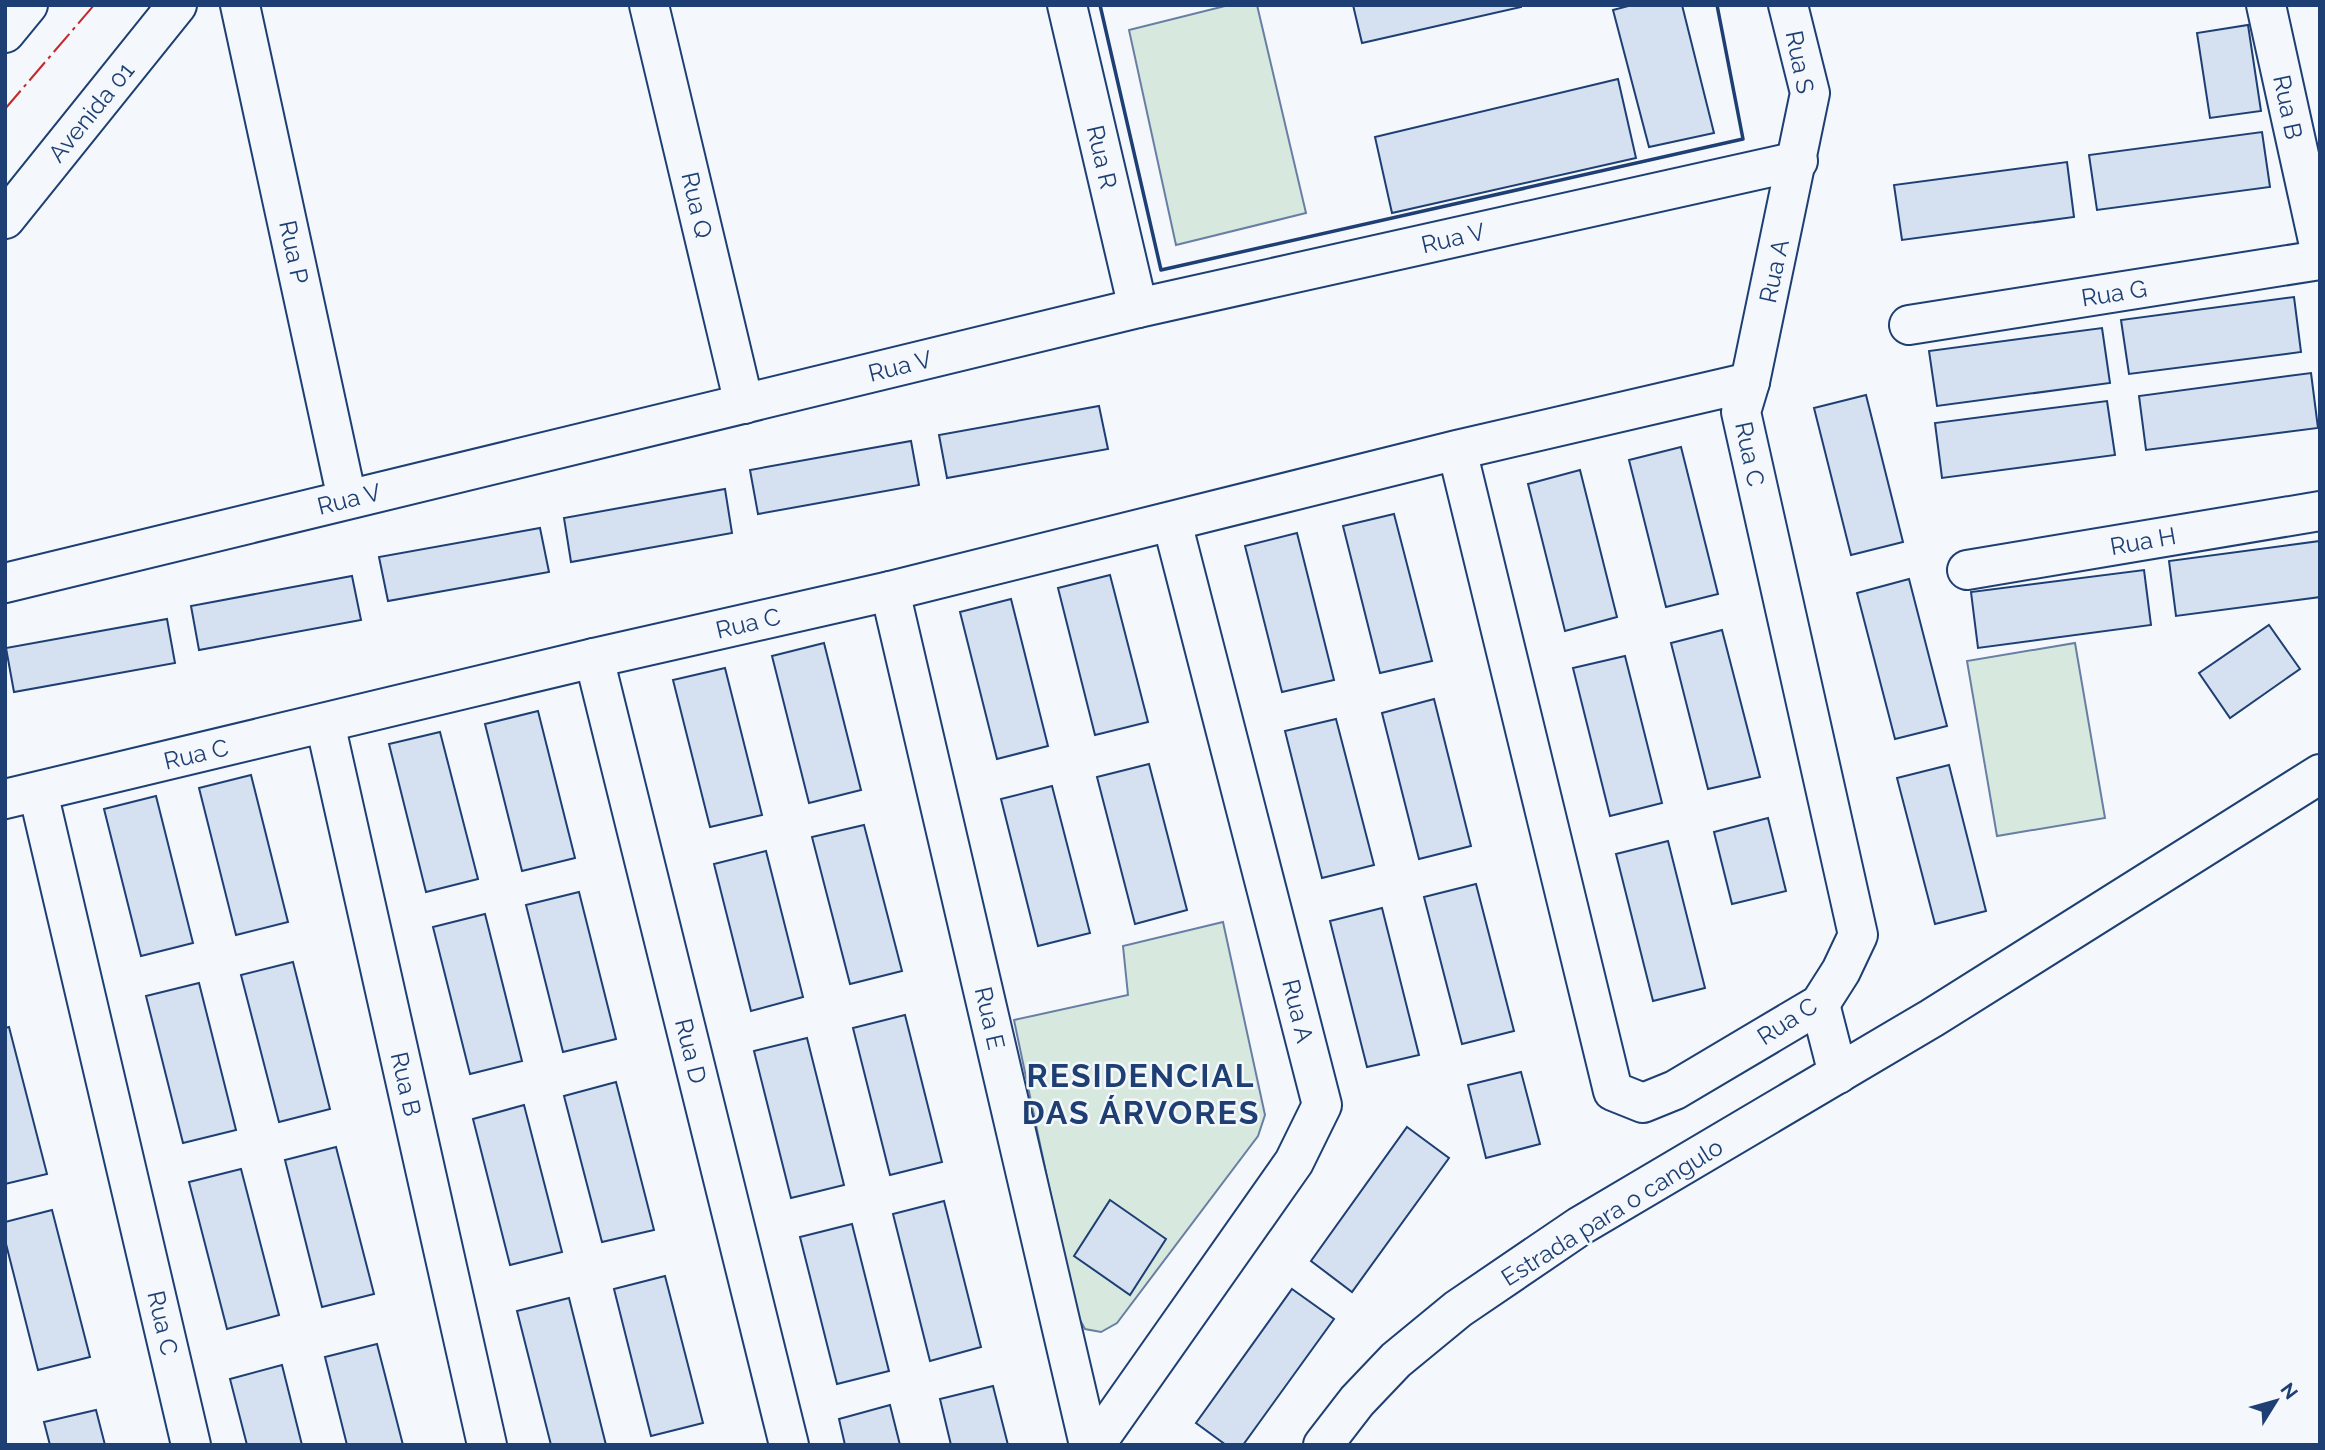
<svg xmlns="http://www.w3.org/2000/svg" width="2325" height="1450" font-family="Raleway,sans-serif">
	<style>
		.green { fill: #d7e8df; stroke: #687fa3; stroke-width: 2 }
		.building { fill: #d5e0f0; stroke: #1d3f73; stroke-width: 2 }
		.lines { fill: none; stroke-linecap: round; stroke-linejoin: round }
		.street-casing { stroke: #1d3f73; stroke-width: 42 }
		.secondary-casing { stroke: #1d3f73; stroke-width: 42 }
		.street { stroke: #f4f7fb; stroke-width: 38 }
		.secondary { stroke: #f4f7fb; stroke-width: 38 }
		.wall { stroke: #1d3f73; stroke-width: 3.5 }
		.power { stroke: #c62828; stroke-width: 2; stroke-dasharray: 24 5 3.5 5; stroke-linecap: butt }
		.labels { text-anchor: middle; dominant-baseline: central; stroke-width: 5; stroke-linejoin: round; paint-order: stroke }
		.street-label { font-size: 24px; fill: #1d3f73; stroke: #f4f7fb }
		.district-label { font-size: 32px; font-weight: bold; letter-spacing: 2px; fill: #1d3f73; stroke: #f4f7fb }
	</style>
	<rect width="100%" height="100%" fill="#f4f7fb"/>
	<g class="green">
		<path d="M1229,5H1257L1306,213L1176,245L1129,30Z"/>
		<path d="M2075,643L2105,818L1997,836L1967,661Z"/>
		<path d="M1223,922L1265,1115L1258,1136L1117,1323L1101,1332L1085,1329L1075,1311L1014,1020L1128,995L1123,946Z"/>
	</g>
	<g class="building">
		<path d="M1353,5H1521V7L1362,43Z"/>
		<path d="M1632,5H1682L1714,133L1649,147L1613,10Z"/>
		<path d="M2248,25L2261,111L2210,118L2197,33Z"/>
		<path d="M1618,79L1636,158L1392,213L1375,137Z"/>
		<path d="M2262,132L2270,187L2097,210L2089,155Z"/>
		<path d="M2067,162L2074,217L1902,240L1894,185Z"/>
		<path d="M2294,297L2301,352L2129,374L2121,320Z"/>
		<path d="M2102,328L2110,383L1937,406L1929,351Z"/>
		<path d="M2311,373L2318,428L2146,450L2139,396Z"/>
		<path d="M1866,395L1903,542L1851,555L1814,408Z"/>
		<path d="M2107,401L2115,455L1942,478L1935,423Z"/>
		<path d="M1099,406L1108,449L947,478L939,435Z"/>
		<path d="M911,441L919,485L758,514L750,470Z"/>
		<path d="M1681,447L1718,594L1666,607L1629,460Z"/>
		<path d="M1580,470L1617,617L1565,631L1528,484Z"/>
		<path d="M725,489L732,533L571,562L564,518Z"/>
		<path d="M1394,514L1432,661L1380,673L1343,526Z"/>
		<path d="M540,528L549,572L388,601L379,557Z"/>
		<path d="M1297,533L1334,680L1282,692L1245,546Z"/>
		<path d="M2320,541V597L2176,616L2169,561Z"/>
		<path d="M2144,570L2151,625L1978,648L1971,592Z"/>
		<path d="M1110,575L1148,722L1095,735L1058,588Z"/>
		<path d="M352,576L361,620L199,650L191,606Z"/>
		<path d="M1909,579L1947,726L1895,739L1857,593Z"/>
		<path d="M1011,599L1048,746L997,759L960,612Z"/>
		<path d="M167,619L175,663L14,692L6,648Z"/>
		<path d="M2269,625L2300,669L2230,718L2199,673Z"/>
		<path d="M1722,630L1760,777L1708,789L1671,643Z"/>
		<path d="M824,643L861,790L809,803L772,656Z"/>
		<path d="M1625,656L1662,803L1610,816L1573,668Z"/>
		<path d="M725,668L762,815L710,827L673,680Z"/>
		<path d="M1434,699L1471,846L1419,859L1382,713Z"/>
		<path d="M538,711L575,858L522,871L485,724Z"/>
		<path d="M1336,719L1374,865L1322,878L1285,731Z"/>
		<path d="M440,732L478,879L426,892L389,744Z"/>
		<path d="M1149,764L1187,910L1135,924L1097,777Z"/>
		<path d="M1949,765L1986,911L1935,924L1897,778Z"/>
		<path d="M251,775L288,922L236,935L199,788Z"/>
		<path d="M1052,786L1090,933L1038,946L1001,799Z"/>
		<path d="M156,796L193,943L141,956L104,809Z"/>
		<path d="M1768,818L1786,891L1732,904L1714,832Z"/>
		<path d="M864,825L902,971L850,984L812,837Z"/>
		<path d="M1668,841L1705,988L1653,1001L1616,854Z"/>
		<path d="M766,851L803,997L751,1011L714,864Z"/>
		<path d="M1476,884L1514,1031L1462,1044L1424,897Z"/>
		<path d="M579,892L616,1039L563,1052L526,905Z"/>
		<path d="M1382,908L1419,1055L1367,1067L1330,921Z"/>
		<path d="M485,914L522,1061L470,1074L433,927Z"/>
		<path d="M293,962L330,1109L279,1122L241,975Z"/>
		<path d="M199,983L236,1130L183,1143L146,996Z"/>
		<path d="M905,1015L942,1162L890,1175L853,1028Z"/>
		<path d="M9,1027L47,1174L5,1184V1028Z"/>
		<path d="M807,1038L844,1185L791,1198L754,1051Z"/>
		<path d="M1521,1072L1540,1144L1486,1158L1468,1085Z"/>
		<path d="M616,1082L654,1230L602,1242L564,1096Z"/>
		<path d="M524,1105L562,1252L510,1265L473,1119Z"/>
		<path d="M1407,1127L1449,1158L1352,1292L1311,1261Z"/>
		<path d="M336,1147L374,1294L322,1307L285,1160Z"/>
		<path d="M241,1169L279,1315L227,1329L189,1182Z"/>
		<path d="M1110,1200L1166,1239L1130,1295L1074,1256Z"/>
		<path d="M944,1201L981,1347L930,1361L893,1214Z"/>
		<path d="M52,1210L90,1357L38,1370L5,1240V1222Z"/>
		<path d="M852,1224L889,1371L837,1384L800,1237Z"/>
		<path d="M665,1276L703,1423L651,1436L614,1289Z"/>
		<path d="M1292,1289L1334,1319L1243,1445H1226L1196,1423Z"/>
		<path d="M569,1298L606,1445H551L517,1311Z"/>
		<path d="M377,1344L403,1445H347L325,1357Z"/>
		<path d="M282,1365L302,1445H247L230,1379Z"/>
		<path d="M993,1386L1008,1445H951L940,1399Z"/>
		<path d="M890,1405L900,1445H845L839,1419Z"/>
		<path d="M96,1410L105,1445H50L44,1422Z"/>
	</g>
	<g class="lines">
		<defs>
			<g id="street">
				<path d="M240,5L347,499"/>
				<path d="M649,5L744,404"/>
				<path d="M1067,5L1138,308"/>
				<path d="M2266,5L2320,250"/>
				<path d="M5,33L28,5"/>
				<path d="M5,219L177,5"/>
				<path d="M1909,325L2320,260"/>
				<path d="M1750,382L1810,93L1788,5"/>
				<path d="M1967,570L2320,511"/>
				<path d="M5,583L1138,308L1798,161"/>
				<path d="M890,591L1089,1445"/>
				<path d="M594,658L789,1445"/>
				<path d="M325,723L487,1445"/>
				<path d="M38,792L191,1445"/>
				<path d="M5,799L594,658L890,591L1457,450L1750,382L1741,412L1858,935L1841,971L1820,1004L1675,1090L1643,1103L1613,1091L1457,450"/>
				<path d="M1820,1004L1838,1074"/>
				<path d="M1095,1445L1294,1162L1322,1105L1172,522"/>
			</g>
			<path id="secondary" d="M1323,1445L1357,1401L1396,1360L1458,1309L1580,1226L1932,1018L2320,774"/>
		</defs>
		<use href="#street" class="street-casing"/>
		<use href="#secondary" class="secondary-casing"/>
		<use href="#street" class="street"/>
		<use href="#secondary" class="secondary"/>
		<path class="wall" d="M1100,5L1161,270L1743,139L1717,5"/>
		<path class="power" d="M5,109L94,5"/>
	</g>
	<g class="labels">
		<g class="street-label">
			<text transform="translate(1800 62) rotate(79)">Rua S</text>
			<text transform="translate(2288 107) rotate(78)">Rua B</text>
			<text transform="translate(91 112) rotate(-51)">Avenida 01</text>
			<text transform="translate(1102 157) rotate(77)">Rua R</text>
			<text transform="translate(697 205) rotate(77)">Rua Q</text>
			<text transform="translate(1453 238) rotate(-13)">Rua V</text>
			<text transform="translate(294 252) rotate(78)">Rua P</text>
			<text transform="translate(1774 271) rotate(-78)">Rua A</text>
			<text transform="translate(2114 293) rotate(-9)">Rua G</text>
			<text transform="translate(900 366) rotate(-14)">Rua V</text>
			<text transform="translate(1750 454) rotate(78)">Rua C</text>
			<text transform="translate(349 499) rotate(-14)">Rua V</text>
			<text transform="translate(2143 541) rotate(-10)">Rua H</text>
			<text transform="translate(748 623) rotate(-13)">Rua C</text>
			<text transform="translate(196 754) rotate(-13)">Rua C</text>
			<text transform="translate(1298 1011) rotate(76)">Rua A</text>
			<text transform="translate(990 1018) rotate(77)">Rua E</text>
			<text transform="translate(1787 1021) rotate(-33)">Rua C</text>
			<text transform="translate(691 1051) rotate(76)">Rua D</text>
			<text transform="translate(406 1084) rotate(77)">Rua B</text>
			<text transform="translate(1612 1212) rotate(-32)">Estrada para o cangulo</text>
			<text transform="translate(163 1323) rotate(77)">Rua C</text>
		</g>
		<g class="district-label">
			<text x="1141" y="1075">RESIDENCIAL<tspan x="1141" dy="37">DAS ÁRVORES</tspan></text>
		</g>
	</g>
	<rect width="2325" height="1450" fill="none" stroke="#1d3f73" stroke-width="14"/>
	<g transform="translate(2276 1401) rotate(53)" stroke="#f4f7fb" stroke-width="5" paint-order="stroke">
	<path d="M0-5L12 26L0 18L-12 26Z" fill="#1d3f73"/>
	<text y="-10" font-size="19" font-weight="bold" text-anchor="middle" fill="#1d3f73">N</text>
	</g>
</svg>
